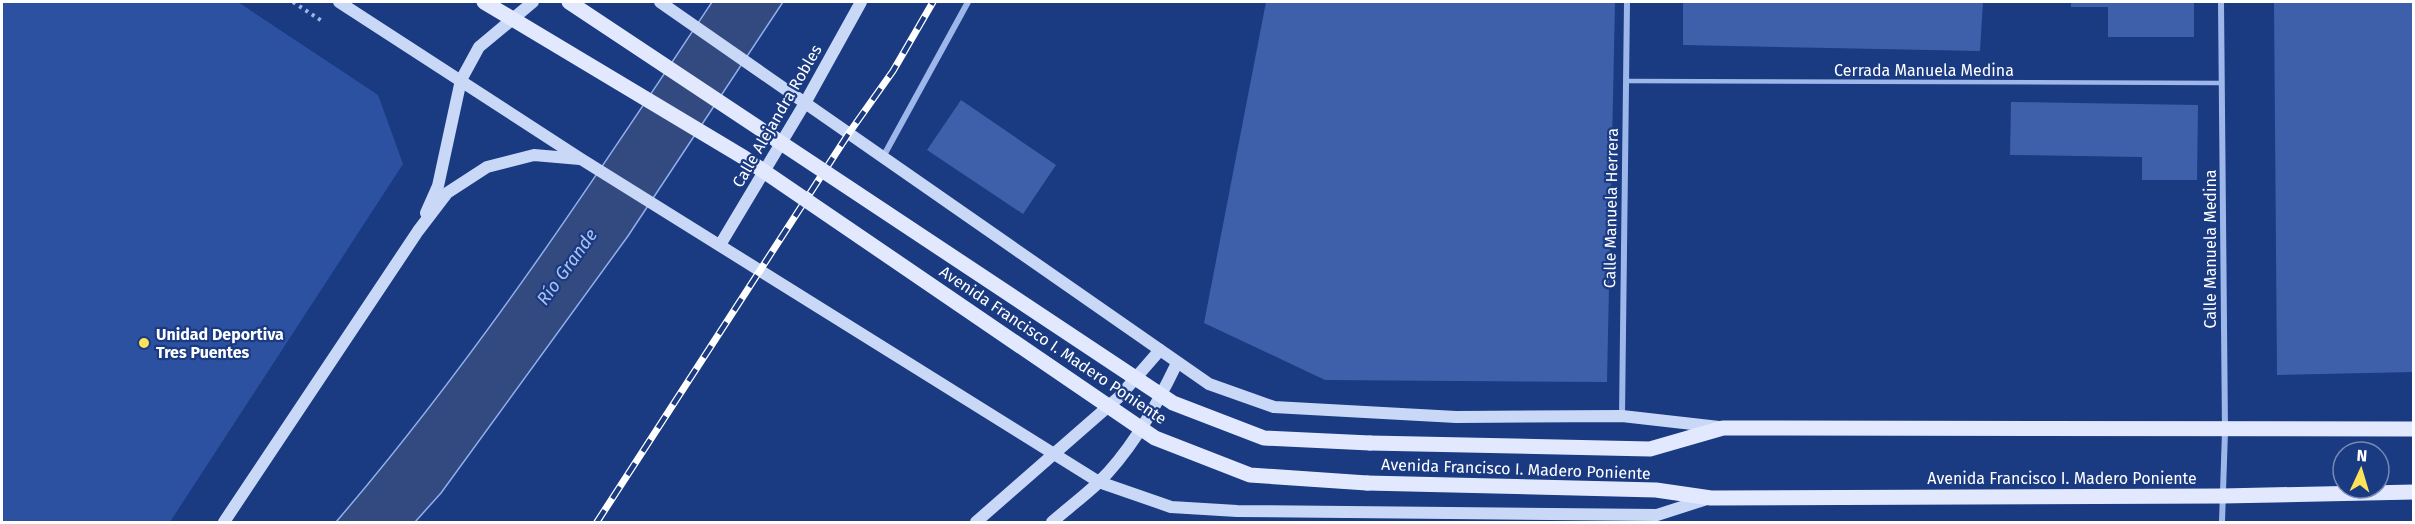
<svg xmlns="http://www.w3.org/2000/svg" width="2415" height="524" font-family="'Fira Sans',sans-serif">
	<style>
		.green { fill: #2d51a1 }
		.water { fill: #334a80; stroke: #91b0ed; stroke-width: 1.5 }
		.building { fill: #3e60aa }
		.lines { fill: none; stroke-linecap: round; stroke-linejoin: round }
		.path { stroke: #9eb7eb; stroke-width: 4; stroke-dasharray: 3 4.5; stroke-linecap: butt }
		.lane { stroke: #9eb7eb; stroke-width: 4.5 }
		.street { stroke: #9eb7eb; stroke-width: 6 }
		.secondary { stroke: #cad8f8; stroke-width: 12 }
		.primary { stroke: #e2e9ff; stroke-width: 15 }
		.rail-casing { stroke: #fff; stroke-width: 7 }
		.rail { stroke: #1a3a82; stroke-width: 4.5; stroke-dasharray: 14; stroke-linecap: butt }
		.primary-bridge { stroke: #e2e9ff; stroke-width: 15 }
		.poi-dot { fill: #fde35a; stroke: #1a3a82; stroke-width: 2 }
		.labels { text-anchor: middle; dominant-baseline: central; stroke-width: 4.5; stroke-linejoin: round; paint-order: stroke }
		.street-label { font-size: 16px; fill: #fff; stroke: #1a3a82 }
		.poi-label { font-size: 16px; font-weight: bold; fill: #fff; stroke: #1a3a82; text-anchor: start }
		.water-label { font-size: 18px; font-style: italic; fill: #aac1f2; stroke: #1a3a82 }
	</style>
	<rect width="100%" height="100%" fill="#1a3a82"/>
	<path class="green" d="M2,2H238L378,95L403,164L170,522H2Z"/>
	<path class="water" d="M712,2H783L628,236L441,493L415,522H336C475,360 594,180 712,2Z"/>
	<g class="building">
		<path d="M1266,2H1615L1607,382L1325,380L1204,323Z"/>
		<path d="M1683,2H1983L1980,51L1683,45Z"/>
		<path d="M2071,2H2194V37H2108V7H2071Z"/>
		<path d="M2274,2H2414V372L2277,375Z"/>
		<path d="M961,100L1056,165L1023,214L927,150Z"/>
		<path d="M2011,102L2198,105L2197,180H2142V157L2010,155Z"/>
	</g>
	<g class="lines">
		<path class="path" d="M293,2L322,21"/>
		<path class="lane" d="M1627,81L2222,83"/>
		<g class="street">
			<path d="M2221,2L2225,431L2222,522"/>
			<path d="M883,157L968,2"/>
			<path d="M1622,416L1627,2"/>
		</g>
		<g class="secondary">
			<path d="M339,2L581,159L1099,482L1171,507L1237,511L1657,515L1710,498"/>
			<path d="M660,2L1209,384L1274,407L1456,417L1622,416L1719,427"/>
			<path d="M426,213L438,186L461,80L479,47L533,2"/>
			<path d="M720,245L805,103L861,2"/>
			<path d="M224,522L418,231L447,193L487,167L534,155L580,159"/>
			<path d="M976,522L1119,397L1160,350"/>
			<path d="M1052,522C1067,509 1083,497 1098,483C1132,450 1157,405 1177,363"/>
		</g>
		<g class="primary">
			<path d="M1370,443L1650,449L1723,428L2414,429"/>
			<path d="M1367,483L1656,490L1711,498L2222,496L2414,492"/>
		</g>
		<defs>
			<path id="rail" d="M597,522L849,133L893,71L933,2"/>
		</defs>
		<use href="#rail" class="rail-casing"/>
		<use href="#rail" class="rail"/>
		<g class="primary-bridge">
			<path d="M484,2L743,157L1155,438L1250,475L1367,483"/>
			<path d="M569,2L1173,403L1264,438L1370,443"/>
		</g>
	</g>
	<circle class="poi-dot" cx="144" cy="343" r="6"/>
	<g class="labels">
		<g class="street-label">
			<text x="1924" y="70">Cerrada Manuela Medina</text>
			<text transform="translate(777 116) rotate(-60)">Calle Alejandra Robles</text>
			<text transform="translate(1611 208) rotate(-89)">Calle Manuela Herrera</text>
			<text transform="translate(2210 249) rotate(-90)">Calle Manuela Medina</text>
			<text transform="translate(1053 345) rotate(34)">Avenida Francisco I. Madero Poniente</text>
			<text transform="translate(1516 469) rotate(2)">Avenida Francisco I. Madero Poniente</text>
			<text x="2062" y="478">Avenida Francisco I. Madero Poniente</text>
		</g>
		<g class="poi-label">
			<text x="156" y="334">Unidad Deportiva<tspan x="156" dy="18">Tres Puentes</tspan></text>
		</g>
		<g class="water-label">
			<text transform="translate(567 267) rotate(-54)">Río Grande</text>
		</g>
	</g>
	<rect width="2415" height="524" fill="none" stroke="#ffffff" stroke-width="6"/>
	<g transform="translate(2361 470) rotate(4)"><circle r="28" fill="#1a3a82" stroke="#7689b4" stroke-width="1.5"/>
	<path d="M0-4.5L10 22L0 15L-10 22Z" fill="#fde35a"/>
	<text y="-9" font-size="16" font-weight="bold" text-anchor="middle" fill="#ffffff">N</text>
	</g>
</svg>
